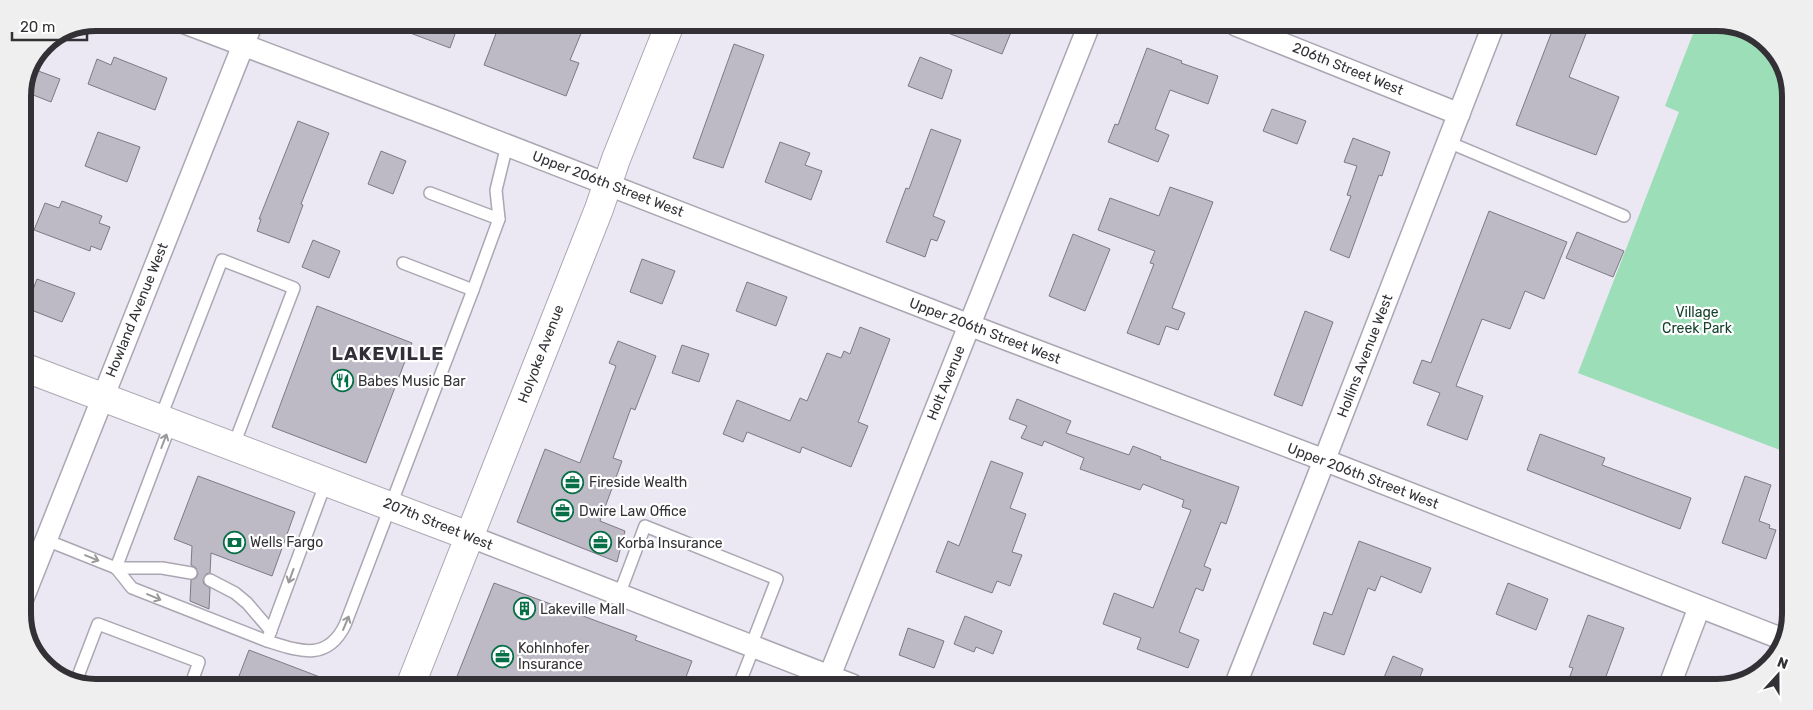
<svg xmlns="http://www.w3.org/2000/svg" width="1813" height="710" font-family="Rubik,sans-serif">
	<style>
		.green { fill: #9bdeb8 }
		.building { fill: #bdb9c5; stroke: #7d7a85 }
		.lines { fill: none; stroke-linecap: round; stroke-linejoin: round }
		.service-casing { stroke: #aba7b2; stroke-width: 14 }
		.minor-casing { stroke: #aba7b2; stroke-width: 24 }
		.tertiary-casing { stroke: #aba7b2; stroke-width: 30 }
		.service { stroke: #fff; stroke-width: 11 }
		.minor { stroke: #fff; stroke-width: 21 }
		.tertiary { stroke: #fff; stroke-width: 28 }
		.oneway { stroke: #99989a }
		.labels { text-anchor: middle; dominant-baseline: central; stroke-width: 4.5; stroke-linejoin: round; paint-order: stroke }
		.street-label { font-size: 14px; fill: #333136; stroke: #fff }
		.park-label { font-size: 14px; fill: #15422c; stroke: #fff }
		.poi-label { font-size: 14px; fill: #333136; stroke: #fff; text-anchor: start }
		.district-label { font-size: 19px; font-weight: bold; letter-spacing: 1px; fill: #322f38; stroke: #fff }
		.rim { fill: none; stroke: #333136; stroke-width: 6 }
	</style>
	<rect width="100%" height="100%" fill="#ebe7f3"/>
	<path class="green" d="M1696,26L1741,27L1775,51L1790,91L1788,453L1578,373L1679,112L1665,106Z"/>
	<g class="building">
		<path d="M389,23H459L450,48L389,25Z"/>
		<path d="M500,23L585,24L570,60L579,63L566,96L484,65Z"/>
		<path d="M930,25H1014L1002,54L930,26Z"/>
		<path d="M1554,26H1589L1569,77L1619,97L1596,155L1516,125Z"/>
		<path d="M734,44L764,55L723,168L693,158Z"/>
		<path d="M1147,48L1182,61L1181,63L1218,76L1208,104L1170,90L1155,129L1169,135L1158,162L1108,142L1115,124L1118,125Z"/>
		<path d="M114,57L167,78L155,110L88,84L97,59L111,65Z"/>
		<path d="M920,57L952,70L942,99L908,86Z"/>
		<path d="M33,69L60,79L51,102L23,91Z"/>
		<path d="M1272,109L1306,121L1297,144L1263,131Z"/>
		<path d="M298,121L329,133L301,204L303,205L289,243L257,231L261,219H259Z"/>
		<path d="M931,129L961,140L933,216L945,221L937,241L931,239L925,257L886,242L906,188L909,189Z"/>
		<path d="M98,132L140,147L127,182L85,166Z"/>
		<path d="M1353,138L1390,152L1382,176L1379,175L1349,258L1330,250L1351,196L1347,195L1357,166L1344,162Z"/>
		<path d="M780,142L810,153L805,165L822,171L811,200L765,182Z"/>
		<path d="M381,151L406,161L393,194L368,184Z"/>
		<path d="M1170,187L1213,202L1172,308L1185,313L1178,330L1166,326L1159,345L1127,333L1154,264L1150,263L1155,251L1098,230L1110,198L1159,216Z"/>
		<path d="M62,201L102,216L99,223L110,227L101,250L91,246L90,251L34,230L45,203L59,208Z"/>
		<path d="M1489,211L1567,242L1544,299L1525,291L1510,329L1482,319L1456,386L1483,396L1467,440L1427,425L1440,393L1413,383L1422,360L1431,363Z"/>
		<path d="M1577,232L1624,251L1613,277L1566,258Z"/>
		<path d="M1073,234L1110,249L1085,311L1049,296Z"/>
		<path d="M313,240L340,251L329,278L302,267Z"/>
		<path d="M642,259L675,271L662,304L630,292Z"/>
		<path d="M37,279L75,293L62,322L26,308Z"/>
		<path d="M747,282L787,297L776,326L736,311Z"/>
		<path d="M317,306L412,343L366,463L272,427Z"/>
		<path d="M1305,311L1333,322L1302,406L1274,395Z"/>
		<path d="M860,327L890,339L858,422L868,426L851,467L802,447L800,453L747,432L743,442L723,434L737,400L790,421L800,398L807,401L827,353L841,358L844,351L850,354Z"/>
		<path d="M618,341L656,356L635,410L631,408L613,458L622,461L600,521L625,531L617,562L517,522L545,449L580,463L616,366L609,363Z"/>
		<path d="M682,345L709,354L699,382L672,373Z"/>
		<path d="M1017,399L1071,421L1066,433L1129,455L1133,446L1161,457L1160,459L1239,487L1226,524L1221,522L1204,566L1211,569L1203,591L1196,588L1179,632L1199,640L1188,668L1137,649L1141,638L1103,624L1114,593L1153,608L1191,510L1182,507L1184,500L1143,484L1140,490L1080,469L1084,458L1044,441L1042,446L1021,438L1027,426L1009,419Z"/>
		<path d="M1540,434L1605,458L1602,465L1691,498L1680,529L1527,470Z"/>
		<path d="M991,461L1023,473L1010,508L1026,514L1012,552L1022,555L1010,586L997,581L992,593L936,572L948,541L959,546Z"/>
		<path d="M198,476L295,512L272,576L211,553L210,573L206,574L203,580L204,584L210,588L209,609L190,601L191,580L196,578L198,574L196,568L191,565L192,546L174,539Z"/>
		<path d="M1745,476L1771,485L1759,521L1770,525L1769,528L1776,530L1766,559L1722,543Z"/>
		<path d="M1359,541L1431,568L1421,593L1381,576L1375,591L1368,588L1344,655L1313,644L1324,612L1332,615Z"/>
		<path d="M494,583L637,636L635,640L692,661L683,685L454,684Z"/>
		<path d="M1508,583L1548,599L1536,630L1496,614Z"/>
		<path d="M1588,615L1624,628L1602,687H1566L1573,668L1569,667Z"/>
		<path d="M965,616L1002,631L993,654L976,647L974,652L954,644Z"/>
		<path d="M908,628L944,641L934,668L899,655Z"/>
		<path d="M249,650L333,682V684H236Z"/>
		<path d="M1393,656L1423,669L1416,687H1380Z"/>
	</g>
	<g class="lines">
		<defs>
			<g id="service">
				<path d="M1448,142L1624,216"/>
				<path d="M430,193L499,219"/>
				<path d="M403,263L473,290"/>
				<path d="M160,419L222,260L294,288L233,447"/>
				<path d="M326,482L267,641C299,651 327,662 345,625L473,290L499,219L496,190L507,145"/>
				<path d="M46,540L116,568L171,423"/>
				<path d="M116,568L132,588L267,641"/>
				<path d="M116,568H162L191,573"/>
				<path d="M210,580L235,593L247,603L271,631"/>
				<path d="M619,595L645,526L777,579L751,646"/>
				<path d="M75,684L98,624L199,662L191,684"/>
				<path d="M739,685L754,647"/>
			</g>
			<g id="minor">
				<path d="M185,23L447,122L969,325L1324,460L1785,640"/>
				<path d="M1236,25L1459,114"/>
				<path d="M469,536L852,685"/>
				<path d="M23,598L252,23"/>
				<path d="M826,685L1089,25"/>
				<path d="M1235,686L1315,484L1493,26"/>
				<path d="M1669,687L1699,608"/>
			</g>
			<g id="tertiary">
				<path d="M23,367L469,536"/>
				<path d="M411,684L599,209L616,159L670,24"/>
			</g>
		</defs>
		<use href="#service" class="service-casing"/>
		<use href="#minor" class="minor-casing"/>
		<use href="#tertiary" class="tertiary-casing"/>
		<use href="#service" class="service"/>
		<use href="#minor" class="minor"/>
		<use href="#tertiary" class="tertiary"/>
	</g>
	<defs><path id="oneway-shaft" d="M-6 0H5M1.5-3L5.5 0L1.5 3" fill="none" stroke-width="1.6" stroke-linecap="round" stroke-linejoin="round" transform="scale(1.25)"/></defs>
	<g class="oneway">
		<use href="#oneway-shaft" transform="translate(164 441) rotate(-69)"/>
		<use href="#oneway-shaft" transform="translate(92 558) rotate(22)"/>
		<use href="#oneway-shaft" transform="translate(291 576) rotate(110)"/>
		<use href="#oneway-shaft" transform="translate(154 597) rotate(23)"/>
		<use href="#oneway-shaft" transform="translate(346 623) rotate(-67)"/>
	</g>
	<defs>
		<symbol id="restaurant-ring" viewBox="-11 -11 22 22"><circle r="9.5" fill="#fff" stroke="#066f47" stroke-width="1.5"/><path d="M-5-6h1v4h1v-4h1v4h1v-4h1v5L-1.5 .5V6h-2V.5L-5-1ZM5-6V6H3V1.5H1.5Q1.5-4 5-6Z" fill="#066f47"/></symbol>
		<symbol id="office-ring" viewBox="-11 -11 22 22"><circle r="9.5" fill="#fff" stroke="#066f47" stroke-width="1.5"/><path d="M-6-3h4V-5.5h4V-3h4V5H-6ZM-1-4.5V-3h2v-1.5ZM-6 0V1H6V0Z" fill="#066f47"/></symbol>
		<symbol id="bank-ring" viewBox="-11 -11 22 22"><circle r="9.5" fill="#fff" stroke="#066f47" stroke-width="1.5"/><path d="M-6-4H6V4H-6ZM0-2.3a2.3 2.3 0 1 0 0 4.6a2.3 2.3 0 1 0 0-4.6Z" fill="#066f47"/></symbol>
		<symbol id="building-ring" viewBox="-11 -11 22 22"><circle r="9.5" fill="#fff" stroke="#066f47" stroke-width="1.5"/><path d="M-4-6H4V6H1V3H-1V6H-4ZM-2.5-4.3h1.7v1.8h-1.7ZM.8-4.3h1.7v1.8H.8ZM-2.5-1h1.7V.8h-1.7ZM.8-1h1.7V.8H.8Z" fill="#066f47"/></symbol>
	</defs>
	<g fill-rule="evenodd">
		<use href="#restaurant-ring" x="330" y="368" width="25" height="25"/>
		<use href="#office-ring" x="560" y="470" width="25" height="25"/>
		<use href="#office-ring" x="550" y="498" width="25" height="25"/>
		<use href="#bank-ring" x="222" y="530" width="25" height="25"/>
		<use href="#office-ring" x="588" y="530" width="25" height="25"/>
		<use href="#building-ring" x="512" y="596" width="25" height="25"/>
		<use href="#office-ring" x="490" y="644" width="25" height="25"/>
	</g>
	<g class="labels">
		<g class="street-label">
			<text transform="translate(1348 69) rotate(22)">206th Street West</text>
			<text transform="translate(608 184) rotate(21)">Upper 206th Street West</text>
			<text transform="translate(137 310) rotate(-68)">Howland Avenue West</text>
			<text transform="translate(985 331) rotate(21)">Upper 206th Street West</text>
			<text transform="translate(541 354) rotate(-69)">Holyoke Avenue</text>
			<text transform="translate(1365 356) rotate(-69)">Hollins Avenue West</text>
			<text transform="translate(946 383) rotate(-68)">Holt Avenue</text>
			<text transform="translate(1363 476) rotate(21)">Upper 206th Street West</text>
			<text transform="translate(438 524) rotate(22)">207th Street West</text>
		</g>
		<g class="park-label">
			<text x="1697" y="312">Village<tspan x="1697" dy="16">Creek Park</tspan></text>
		</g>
		<g class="poi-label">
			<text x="358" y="381">Babes Music Bar</text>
			<text x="589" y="482">Fireside Wealth</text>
			<text x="579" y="511">Dwire Law Office</text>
			<text x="250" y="542">Wells Fargo</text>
			<text x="617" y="543">Korba Insurance</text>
			<text x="540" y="609">Lakeville Mall</text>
			<text x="518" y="648">Kohlnhofer<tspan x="518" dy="16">Insurance</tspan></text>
		</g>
		<g class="district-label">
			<text x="388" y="353">LAKEVILLE</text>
		</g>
	</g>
	<path d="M0 0H1813V710H0ZM96 31H1717A65 65 0 0 1 1782 96V614A65 65 0 0 1 1717 679H96A65 65 0 0 1 31 614V96A65 65 0 0 1 96 31Z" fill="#efefef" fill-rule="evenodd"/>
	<path class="rim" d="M96 31H1717A65 65 0 0 1 1782 96V614A65 65 0 0 1 1717 679H96A65 65 0 0 1 31 614V96A65 65 0 0 1 96 31Z"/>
	<g transform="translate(1778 675) rotate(21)" stroke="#ffffff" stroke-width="4" paint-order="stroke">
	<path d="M0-4L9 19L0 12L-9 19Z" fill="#333136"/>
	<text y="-8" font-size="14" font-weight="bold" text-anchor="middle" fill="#333136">N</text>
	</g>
	<path d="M12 32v8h75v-8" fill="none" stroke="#333136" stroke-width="2.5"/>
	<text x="20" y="32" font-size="15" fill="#333136" stroke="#ffffff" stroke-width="4" paint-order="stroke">20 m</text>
</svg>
